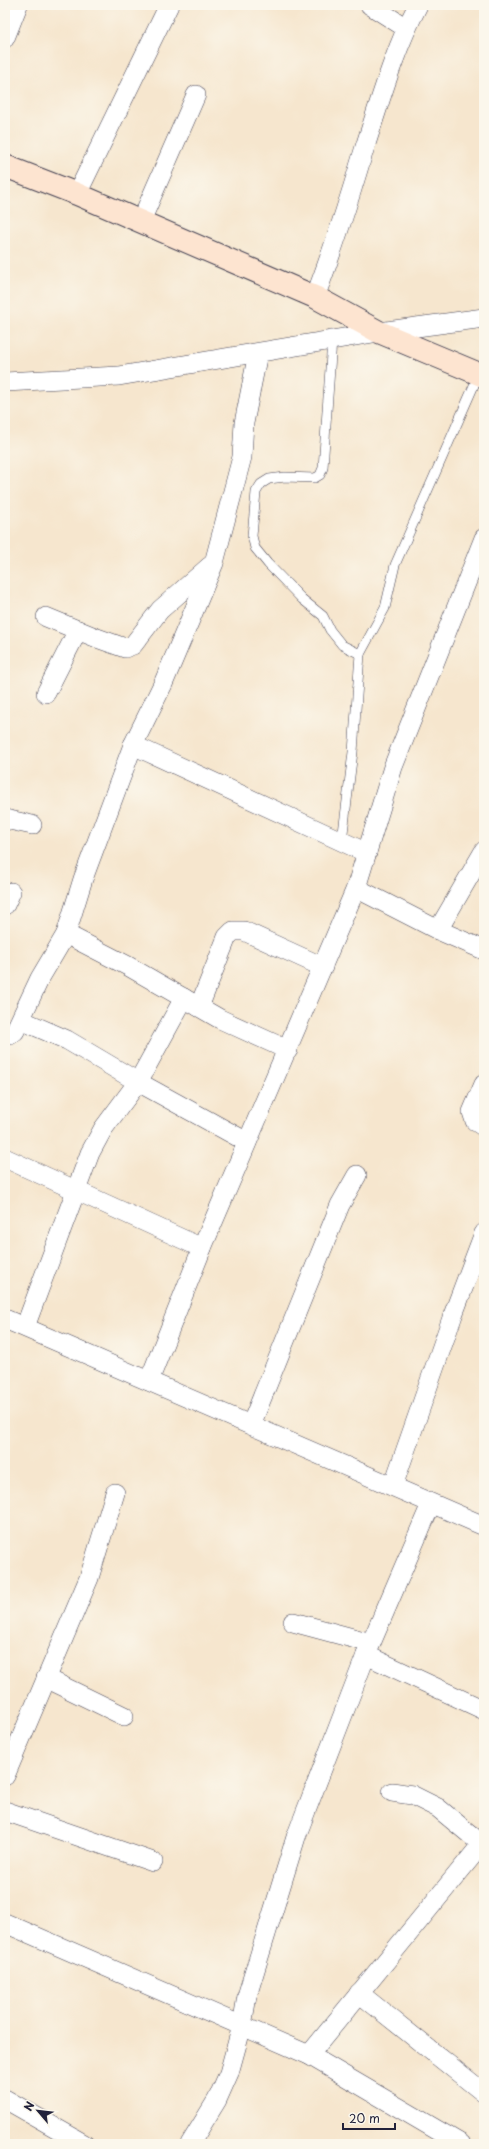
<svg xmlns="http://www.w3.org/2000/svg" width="489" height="2149" font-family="'Playpen Sans',sans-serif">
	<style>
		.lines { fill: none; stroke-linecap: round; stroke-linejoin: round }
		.lane-casing { stroke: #423f51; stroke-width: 10 }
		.street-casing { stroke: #423f51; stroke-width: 20 }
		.secondary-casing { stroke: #423f51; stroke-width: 24 }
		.lane { stroke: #fff; stroke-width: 9 }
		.street { stroke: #fff; stroke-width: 19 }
		.secondary { stroke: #fde4d0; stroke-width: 22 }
	</style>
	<rect width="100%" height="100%" fill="#fbf7ec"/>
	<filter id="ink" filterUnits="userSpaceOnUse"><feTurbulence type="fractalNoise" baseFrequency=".025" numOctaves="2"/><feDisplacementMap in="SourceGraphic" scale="8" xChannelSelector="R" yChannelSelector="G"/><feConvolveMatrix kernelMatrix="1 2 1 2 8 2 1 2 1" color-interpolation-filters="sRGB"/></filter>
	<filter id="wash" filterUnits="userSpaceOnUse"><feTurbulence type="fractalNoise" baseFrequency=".012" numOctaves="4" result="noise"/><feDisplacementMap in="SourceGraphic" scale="16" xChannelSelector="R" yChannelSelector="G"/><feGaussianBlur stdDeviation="0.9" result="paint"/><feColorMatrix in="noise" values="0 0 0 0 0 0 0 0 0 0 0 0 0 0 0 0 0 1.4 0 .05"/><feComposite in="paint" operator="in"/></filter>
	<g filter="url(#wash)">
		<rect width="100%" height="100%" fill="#f6e6ce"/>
	</g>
	<g filter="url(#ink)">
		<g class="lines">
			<defs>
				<g id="lane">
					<path d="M332,340L323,468L320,475L315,478L285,477L269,479L261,484L256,492L252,536L255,548L268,564L302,599L323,616L330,630L342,645L360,654L353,752L342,841"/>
					<path d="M360,654L385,608L395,565L479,374"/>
				</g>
				<g id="street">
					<path d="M370,5L406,28"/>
					<path d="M5,38L18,5"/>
					<path d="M77,194L169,5"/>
					<path d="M141,221L196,95"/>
					<path d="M315,297C334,248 349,200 364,150C380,101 394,51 418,5"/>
					<path d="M5,382L119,376L379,332L484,318"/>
					<path d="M46,617L97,638L125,648L133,645L160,610L210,566"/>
					<path d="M46,693L78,630"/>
					<path d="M133,745L367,853"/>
					<path d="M5,819L32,825"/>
					<path d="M356,888L438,930L484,950"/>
					<path d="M5,905L11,892"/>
					<path d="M438,930L484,851"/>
					<path d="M66,934L128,966L220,1019L288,1050"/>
					<path d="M199,1007L227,937L233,931H244L323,967"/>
					<path d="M21,1020L67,1040L138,1082L247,1142"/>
					<path d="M5,1033L10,1035L15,1031L40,978L66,934L83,879L133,745L163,684L214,563L242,457L244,423L258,353"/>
					<path d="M484,1084L472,1112L475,1121L484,1127"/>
					<path d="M5,1158L202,1248"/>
					<path d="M5,1319L484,1526"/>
					<path d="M25,1327L90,1153L103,1129L138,1082L184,998"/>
					<path d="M149,1381L202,1248L356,888L393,767L484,538"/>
					<path d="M251,1425L340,1205L357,1175"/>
					<path d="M393,1486L453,1315L484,1233"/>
					<path d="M293,1622L371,1643"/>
					<path d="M366,1655L484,1710"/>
					<path d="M46,1678L124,1716"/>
					<path d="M5,1776L89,1578L115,1493"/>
					<path d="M392,1792L412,1795L438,1808L484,1846"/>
					<path d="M5,1811L153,1862"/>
					<path d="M5,1923L309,2055L461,2144"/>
					<path d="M359,1993L484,2093"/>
					<path d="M309,2055L481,1845"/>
					<path d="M5,2099L84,2144"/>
					<path d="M190,2144L217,2100L229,2073L242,2026L247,1996L296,1837L366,1655L431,1504"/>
				</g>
				<path id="secondary" d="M5,166L77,194L315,297L379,332L484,376"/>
			</defs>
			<use href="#lane" class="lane-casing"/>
			<use href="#street" class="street-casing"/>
			<use href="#secondary" class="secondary-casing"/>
			<use href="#lane" class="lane"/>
			<use href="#street" class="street"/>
			<use href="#secondary" class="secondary"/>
		</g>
	</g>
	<rect width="489" height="2149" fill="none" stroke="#fbf7ec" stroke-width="20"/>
	<g transform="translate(38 2111) rotate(298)" stroke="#fbf7ec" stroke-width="3" paint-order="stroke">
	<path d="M0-3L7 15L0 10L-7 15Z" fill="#22223b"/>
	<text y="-6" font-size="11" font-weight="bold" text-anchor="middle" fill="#22223b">N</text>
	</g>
	<path d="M343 2123v6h52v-6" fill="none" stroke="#22223b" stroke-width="2"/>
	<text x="349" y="2123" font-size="12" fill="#22223b" stroke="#fbf7ec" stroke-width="3" paint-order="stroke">20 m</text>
</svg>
